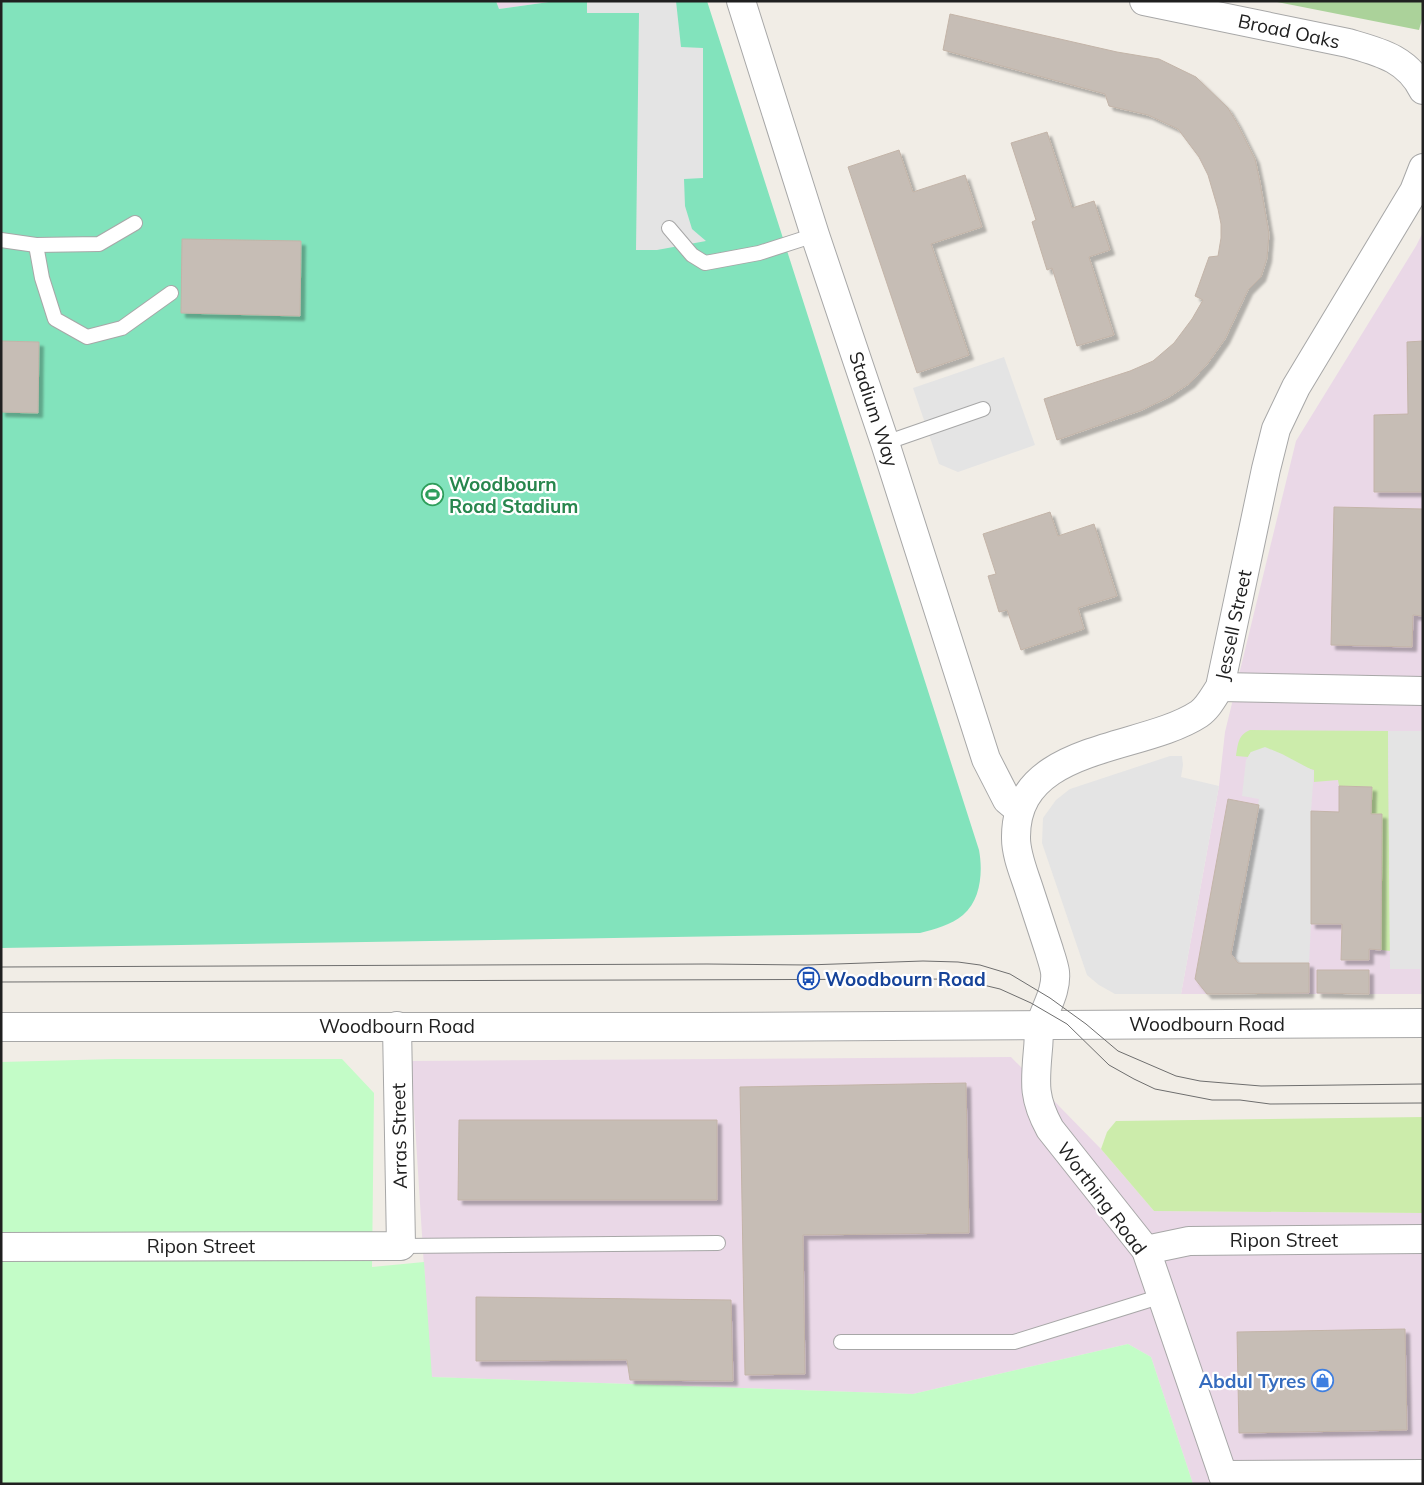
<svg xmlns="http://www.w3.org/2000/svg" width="1424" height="1485" font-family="Mulish,sans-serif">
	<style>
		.industrial { fill: #ead8e7 }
		.grass { fill: #ccecab }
		.forest { fill: #abd29a }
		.park { fill: #c3fcc7 }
		.pitch { fill: #82e3bc }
		.parking { fill: #e4e4e4 }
		.building { fill: #c6bdb5; stroke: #c3b4a8; filter: url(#shadow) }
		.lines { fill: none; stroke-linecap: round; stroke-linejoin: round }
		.service-casing { stroke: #a7a7a7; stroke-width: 16 }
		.minor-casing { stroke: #a7a7a7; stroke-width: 30 }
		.tertiary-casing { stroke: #a7a7a7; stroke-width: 30 }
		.service { stroke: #fff; stroke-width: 14 }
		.minor { stroke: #fff; stroke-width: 28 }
		.tertiary { stroke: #fff; stroke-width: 28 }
		.tram { stroke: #6e6e6e; stroke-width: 1 }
		.labels { text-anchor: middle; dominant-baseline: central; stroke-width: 4.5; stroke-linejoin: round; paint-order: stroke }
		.street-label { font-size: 19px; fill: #202020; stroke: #fff }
		.leisure-label { font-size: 19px; font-weight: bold; fill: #27864d; stroke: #fff; text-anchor: start }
		.transit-label { font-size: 19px; font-weight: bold; fill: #164399; stroke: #fff; text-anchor: start }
		.shop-label { font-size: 19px; font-weight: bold; fill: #366cbe; stroke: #fff; text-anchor: end }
	</style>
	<defs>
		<filter id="shadow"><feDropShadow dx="4.5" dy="4.5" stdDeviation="1" flood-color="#0004"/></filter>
	</defs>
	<rect width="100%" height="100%" fill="#f1ede6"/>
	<g class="industrial">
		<path d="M496,1H556L499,9Z"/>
		<path d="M1423,232V994H1181L1219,786L1225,732L1296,441L1416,246Z"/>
		<path d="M1011,1057L1101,1149L1154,1211L1423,1213V1484H1193L1151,1357L1128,1344L913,1394L431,1377L411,1061Z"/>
	</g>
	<g class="grass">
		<path d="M1250,730L1388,731L1390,951L1381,950L1371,814L1372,787L1339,786L1338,780L1314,782V770L1251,752L1248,757L1236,756C1238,744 1238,735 1250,730Z"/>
		<path d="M1423,1117V1213L1154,1211L1101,1149L1107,1132L1116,1121Z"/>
	</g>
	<path class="forest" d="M1272,1H1423V16L1419,30Z"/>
	<path class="park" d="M115,1059H342L374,1093L372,1267L424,1262L432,1377L913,1394L1128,1344L1151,1357L1193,1484H1V1062Z"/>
	<path class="pitch" d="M1,1H496L499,9L556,1H707L979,850C983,871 981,900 963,915C951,925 935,929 920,933L1,948Z"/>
	<g class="parking">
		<path d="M587,1H676L681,47L703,48V178L684,179L685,206L692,229L706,241L657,250H636L639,13H587Z"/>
		<path d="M1004,357L1035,445L958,472L939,464L913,388Z"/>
		<path d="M1388,731H1423V994H1421L1420,969H1390Z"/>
		<path d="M1265,747L1282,754L1314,771L1311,811V924L1309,963H1238L1231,954L1259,799L1242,796L1246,760L1251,752Z"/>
		<path d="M1170,756H1182L1183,765L1181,777L1219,786L1181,994H1115L1099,985L1087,975L1042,843L1043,818L1056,800L1070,789Z"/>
	</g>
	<g class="building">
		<path d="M950,14L1117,52L1159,59L1196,77L1228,108L1237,123L1255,159L1260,182L1269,234L1267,258L1261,277L1248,290L1225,339L1208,363L1190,383L1169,397L1142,410L1057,440L1044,399L1130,371L1153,361L1174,343L1192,319L1203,300L1195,296L1209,257L1218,256L1221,238V224L1218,209L1208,175L1199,157L1178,129L1148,115L1109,106L1105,94L943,50Z"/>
		<path d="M1047,132L1072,208L1094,201L1110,250L1089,257L1114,335L1077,346L1052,268L1047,270L1032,222L1036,220L1011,143Z"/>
		<path d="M899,150L913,192L965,175L982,227L931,244L969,355L917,373L848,167Z"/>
		<path d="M182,239L301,241L300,316L181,313Z"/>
		<path d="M1,341L39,342L38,413L1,412Z"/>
		<path d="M1423,341V492H1374V415L1408,414L1407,342Z"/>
		<path d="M1334,507L1423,509V616L1413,615L1412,647L1331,645Z"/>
		<path d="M1050,512L1058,536L1094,524L1117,596L1078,608L1084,629L1021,650L1007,610L999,612L988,576L996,574L983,534Z"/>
		<path d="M1339,786L1372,787L1371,814H1382L1381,950L1369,949V960H1341L1342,924H1311V811L1339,812Z"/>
		<path d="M1228,799L1259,805L1231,954L1238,963H1309V993L1207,994L1195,979Z"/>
		<path d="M1317,970H1369V994L1317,993Z"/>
		<path d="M966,1083L969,1233L803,1235L805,1374L745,1375L740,1087Z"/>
		<path d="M459,1120H717V1200H458Z"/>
		<path d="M476,1297L731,1300L733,1381L630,1380L627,1360L476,1361Z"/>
		<path d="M1405,1329L1407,1430L1239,1433L1237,1332Z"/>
	</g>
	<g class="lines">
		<defs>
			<g id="service">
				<path d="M669,228L692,255L705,263L759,253L815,235"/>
				<path d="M1,240L36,245L99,244L135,223"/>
				<path d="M36,245L42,278L55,319L87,337L122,328L171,293"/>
				<path d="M885,443L983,409"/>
				<path d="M401,1246L718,1243"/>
				<path d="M841,1342H1014L1162,1296"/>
			</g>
			<g id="minor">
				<path d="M741,1L815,235L885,443L986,759L1007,800L1019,810"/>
				<path d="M1144,1L1348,43C1379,52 1407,58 1423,90"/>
				<path d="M1220,687L1423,691"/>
				<path d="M1,1247L401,1246L397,1026"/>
				<path d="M1146,1250L1189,1241L1423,1239"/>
				<path d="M1223,1475L1423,1474"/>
				<path d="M1226,1484L1146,1250L1050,1129C1033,1098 1035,1083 1038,1049C1039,1041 1038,1031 1041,1023C1046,1007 1057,990 1055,972C1054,965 1051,957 1049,950C1042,929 1035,907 1028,886C1023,871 1016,854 1016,838C1015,743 1141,752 1199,714C1208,708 1214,696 1220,687L1266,469L1276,429L1296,387L1414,191L1423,168"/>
			</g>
			<path id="tertiary" d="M1,1027H706L1423,1023"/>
		</defs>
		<use href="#service" class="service-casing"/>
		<use href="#minor" class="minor-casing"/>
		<use href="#tertiary" class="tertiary-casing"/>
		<use href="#service" class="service"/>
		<use href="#minor" class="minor"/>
		<use href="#tertiary" class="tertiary"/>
		<g class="tram">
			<path d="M1,967L707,964L807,965L923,961L958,962L980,965L1010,974L1050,998L1086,1024L1118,1051L1176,1076L1200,1081L1261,1086L1423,1084"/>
			<path d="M1,982L958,979L1000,989L1031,1003L1067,1024L1109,1065L1134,1079L1155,1089L1212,1100H1240L1270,1104L1423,1103"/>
		</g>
	</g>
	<defs>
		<symbol id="stadium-ring" viewBox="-11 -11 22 22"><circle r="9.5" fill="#fff" stroke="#2e9e5b" stroke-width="1.5"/><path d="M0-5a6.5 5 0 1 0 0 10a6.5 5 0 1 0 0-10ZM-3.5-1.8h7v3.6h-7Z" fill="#2e9e5b"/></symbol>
		<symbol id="bus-ring" viewBox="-11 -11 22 22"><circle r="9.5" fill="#fff" stroke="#1a4fb4" stroke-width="1.5"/><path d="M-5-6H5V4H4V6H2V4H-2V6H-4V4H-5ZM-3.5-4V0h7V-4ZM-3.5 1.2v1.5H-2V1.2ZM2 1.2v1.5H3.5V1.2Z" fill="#1a4fb4"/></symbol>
		<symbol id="shop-ring" viewBox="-11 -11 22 22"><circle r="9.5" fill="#fff" stroke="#3f7fe0" stroke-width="1.5"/><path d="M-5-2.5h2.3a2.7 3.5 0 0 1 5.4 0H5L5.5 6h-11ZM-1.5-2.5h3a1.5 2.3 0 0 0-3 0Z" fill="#3f7fe0"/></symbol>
	</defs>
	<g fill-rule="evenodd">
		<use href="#stadium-ring" x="420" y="482" width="25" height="25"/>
		<use href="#bus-ring" x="796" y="966" width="25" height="25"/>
		<use href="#shop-ring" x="1310" y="1368" width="25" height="25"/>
	</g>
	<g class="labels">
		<g class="street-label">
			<text transform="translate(1289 31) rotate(12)">Broad Oaks</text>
			<text transform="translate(874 409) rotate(72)">Stadium Way</text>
			<text transform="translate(1233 625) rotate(-78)">Jessell Street</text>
			<text x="1207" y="1024">Woodbourn Road</text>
			<text x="397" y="1026">Woodbourn Road</text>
			<text transform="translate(399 1136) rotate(-91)">Arras Street</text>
			<text transform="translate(1102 1198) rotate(53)">Worthing Road</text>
			<text x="1284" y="1240">Ripon Street</text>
			<text x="201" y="1246">Ripon Street</text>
		</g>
		<g class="leisure-label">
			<text x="449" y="484">Woodbourn<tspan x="449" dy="22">Road Stadium</tspan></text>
		</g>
		<g class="transit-label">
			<text x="825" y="979">Woodbourn Road</text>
		</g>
		<g class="shop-label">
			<text x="1306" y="1381">Abdul Tyres</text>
		</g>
	</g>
	<rect width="1424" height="1485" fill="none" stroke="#202020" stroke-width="5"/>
</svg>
